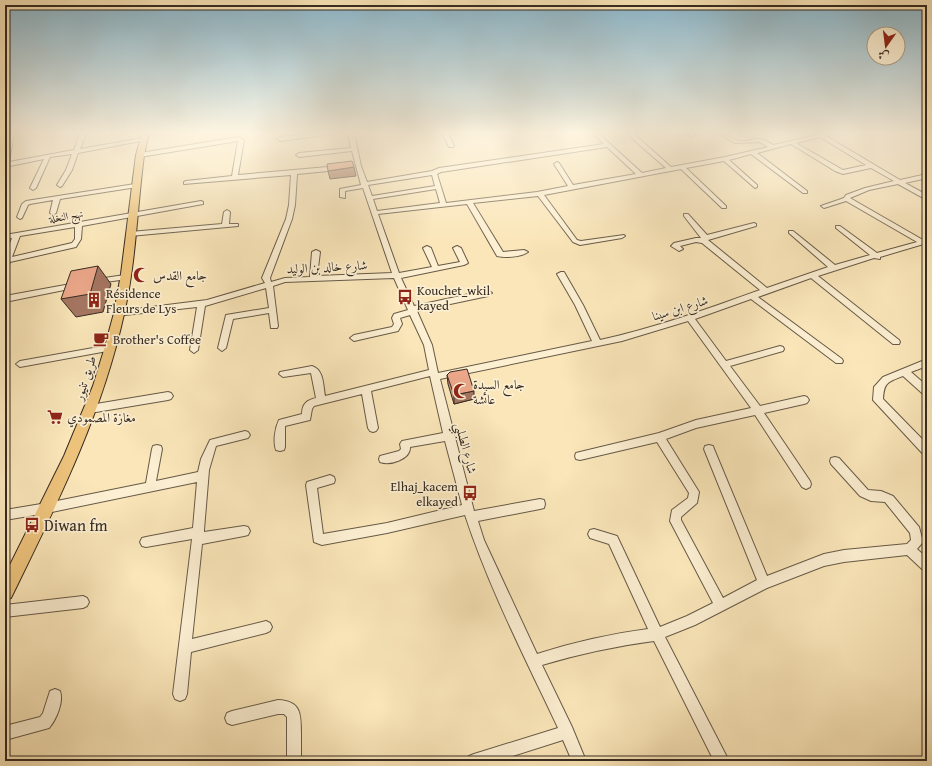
<svg xmlns="http://www.w3.org/2000/svg" width="932" height="766" font-family="'Gentium Book Plus',Amiri,serif">
	<style>
		.lines { fill: none; stroke-linecap: round; stroke-linejoin: round }
		.minor-casing { stroke: #675a47; stroke-width: 2 }
		.major-casing { stroke: #362b21; stroke-width: 2 }
		.minor { fill: #fcefd2; fill-rule: evenodd }
		.major { fill: #edc37c; fill-rule: evenodd }
		.wall { fill: #cb9077; stroke: #362b21 }
		.shaded-wall { fill: #a57561; stroke: #362b21 }
		.building { fill: #eca78a; stroke: #362b21 }
		.labels { text-anchor: middle; dominant-baseline: central; stroke-width: 3.5; stroke-linejoin: round; paint-order: stroke }
		.far-street-label { font-size: 11px; fill: #362b21; stroke: #fcefd2 }
		.street-label { font-size: 13px; fill: #362b21; stroke: #fcefd2 }
		.poi-label { font-size: 13px; fill: #362b21; stroke: #fcefd2; text-anchor: start }
		.near-poi-label { font-size: 16px; fill: #362b21; stroke: #fcefd2; text-anchor: start }
	</style>
	<rect width="100%" height="100%" fill="#fae6b9"/>
	<filter id="stains"><feTurbulence type="fractalNoise" baseFrequency=".005" numOctaves="4"/><feColorMatrix values="0 0 0 0 .2 0 0 0 0 .09 0 0 0 0 .02 0 0 0 .5 -.17"/></filter>
	<radialGradient id="worn" r=".72"><stop offset=".6" stop-color="#630" stop-opacity="0"/><stop offset="1" stop-color="#630" stop-opacity=".3"/></radialGradient>
	<g class="lines">
		<defs>
			<g id="minor">
				<path d="M8,133H14L9,162L74,150L80,133H86L80,149L143,138L146,140L78,153L72,170L62,186L60,187L57,185L66,170L72,154L50,157L36,188L33,190L30,188L44,159L5,167V153Z"/>
				<path d="M318,133H339L280,141L277,139L280,137Z"/>
				<path d="M348,133H354L361,166L367,182L432,171L439,168L604,144L592,133H598L642,173L666,168L626,133H633L671,167L725,157L768,147L760,142L735,143L718,133C729,133 731,140 739,141C757,142 754,133 773,145L823,134L840,133L826,136L900,180L927,174V178L905,183L927,195V200L898,184L869,190L850,198L923,240L927,239V243L880,257V259L874,258L818,276L899,340L900,342L899,344H893L811,278L758,297L842,359L843,361L842,363H836L751,299L695,319L726,361L780,346L783,347L784,349L783,351L730,366L760,406L804,396L807,397L809,400L807,403L804,404L764,413L810,481L811,484L810,487L806,489L802,487L755,415L696,428L666,439L699,492L697,503L681,517V520L723,598L757,580L704,449L705,446L709,445L713,446L714,449L767,576L824,554L844,550L907,544L911,540L910,533L885,502L871,501L860,496L831,464L830,461L831,458L835,457L839,458L868,490L881,491L893,496L919,527L923,542L917,549L927,558V572L923,570L907,555L844,562L824,566L767,588L695,625L665,637L729,761H714L654,641C616,646 579,654 542,665L572,727L586,761H572L563,740L497,761H467L469,756L474,754L558,728C525,658 489,588 465,515L387,533L322,545L314,542L306,485L307,482L330,475L334,477L335,480L334,483L317,488L323,534L387,523L462,505L445,441L410,447C411,459 390,466 380,462L379,459L380,456L399,451L401,449L400,444L402,441L443,433L430,376L371,391L378,428L376,431L373,432L370,431L368,428L362,394L314,406L312,409L310,420L285,426V447L284,450L280,451L276,450C273,442 275,428 279,420L302,414C302,404 307,400 316,398L311,373L283,377L279,374L280,372L312,366C324,370 323,385 325,396L429,370L424,345L410,315L400,318L402,324L398,331L354,341L350,338L354,335L392,327L394,324L392,318L394,314L408,310L394,278L285,282L273,286L278,326L277,328H271L269,313L233,319L226,348L222,351L218,348L226,315L269,308L266,288L205,306L198,350L194,353L190,350L197,307L116,316L115,314L119,311L207,300L265,283L262,278L286,219L289,205L291,175L184,184V182L186,181L232,176L238,141L140,157L137,155L140,153L239,137L244,140L238,175L339,166L342,168L339,170L297,174L295,205L292,219L270,278L271,282L285,278L310,277L312,252L316,250L320,252L317,276L392,273L363,188L345,191V198L340,197V189L361,185L352,151L299,157L296,155L299,153L351,148ZM820,137L866,165L843,170L796,143ZM791,144L835,171L843,174L871,168L894,181L865,188L846,195L844,198L821,206L824,208L846,201L917,242L877,253L840,226H836V228L870,255L835,265L793,231H789V233L828,267L767,288L708,240L756,226V224L754,223L707,235L688,214H684V216L701,238H696L674,243L671,246L679,251L683,249L680,246L696,242L702,243L760,290C707,309 655,328 600,340L583,305L564,272H561L557,274L575,305L592,341L438,373L432,345L417,311L488,296L492,293L488,290L414,306L401,278L464,265L468,263L461,248L457,246L453,248L460,262L438,266L431,248L427,246L423,248L432,267L399,273L378,214L467,204L497,256C506,258 521,257 528,252L524,250L503,252L473,203L538,196L573,242L580,245L622,238L625,236L624,235L581,241L577,240L544,195L681,169L722,208H726V206L686,168L724,161L755,188L757,187V185L729,160L751,154L803,193H807V191L757,153ZM607,147L636,174L573,185L559,163L557,162L554,164L568,186L537,192L446,203L437,174L441,172ZM432,175L435,186L372,196L368,185ZM436,189L440,203L377,211L373,199ZM688,321L751,408L696,420L659,433L580,452L576,453L575,456L576,459L580,460L657,442L689,493L688,498L672,510L670,521L713,603L687,616L660,627L617,536L594,529L590,530L588,534L590,538L609,544L648,629C610,634 574,642 537,654L484,540L478,521L540,509L544,508L545,504L544,500L540,499L474,511L440,379L622,341Z"/>
				<path d="M442,133H448L454,146L453,147H449Z"/>
				<path d="M687,133H693L695,135L692,137Z"/>
				<path d="M135,184L137,185V187L60,199L56,213L53,215L50,213L53,200L30,204L28,205L22,218L20,219L17,217L22,204L26,201Z"/>
				<path d="M201,201L203,202V204L82,226L81,239L76,247L10,262L8,267H5V256L12,238L5,239V235ZM75,227V239L72,243L12,257L20,236Z"/>
				<path d="M227,210L230,212L229,224H238V226L130,236L127,234L130,232L222,224L224,212Z"/>
				<path d="M125,275H128V279L97,283L93,281L97,279Z"/>
				<path d="M76,283H79V287L5,302V296Z"/>
				<path d="M110,345L113,346L114,348L113,350L20,367L16,364L20,361Z"/>
				<path d="M927,359V366L911,372L927,386V394H923L903,376C888,382 884,382 883,399L927,444V455L923,454L873,400L874,387L883,377Z"/>
				<path d="M168,392L171,393L173,396L171,399L168,400L90,413L87,412L85,409L87,406L90,405Z"/>
				<path d="M245,431L248,432L250,435L248,438L216,446L209,470L204,530V532L244,526L248,527L250,531L248,535L244,536L202,544L192,639L266,621L270,623L272,627L270,631L266,633L191,652L187,694L185,699L180,701L175,699L173,694L192,539L146,547L142,546L140,542L142,538L146,537L193,528L197,482L47,513L5,520V510L47,503L146,483L152,449L153,446L157,445L161,446L162,449L156,481L198,472L201,459L210,440Z"/>
				<path d="M83,596L87,598L89,602L87,606L83,608L5,617V605Z"/>
				<path d="M55,689L60,691C64,702 56,720 49,728L5,740V726L40,717L43,713L50,691Z"/>
				<path d="M278,700C301,701 301,714 301,733C301,742 301,752 301,761H287V717L284,714H278L232,725L227,723L225,718L227,713L232,711Z"/>
			</g>
			<path id="major" d="M142,133H149L144,155C137,208 136,262 124,314C102,415 56,506 11,598L5,600V575L64,456L93,386L104,350L114,313L121,274L136,155Z"/>
		</defs>
		<use href="#minor" class="minor-casing"/>
		<use href="#major" class="major-casing"/>
		<use href="#minor" class="minor"/>
		<use href="#major" class="major"/>
	</g>
	<path class="wall" d="M447,375L474,399L454,404L448,384Z"/>
	<g class="shaded-wall">
		<path d="M354,167L356,176L330,179L328,171Z"/>
		<path d="M98,266L111,284L103,312L76,317L61,299Z"/>
		<path d="M474,391V399L454,404V395Z"/>
	</g>
	<g class="building">
		<path d="M352,161L354,167L328,171L327,164Z"/>
		<path d="M98,266L90,294L61,299L71,271Z"/>
		<path d="M467,369L474,391L454,395L447,375L450,372Z"/>
	</g>
	<linearGradient id="sky" x2="0" y2="1"><stop stop-color="#8bb9cf"/><stop offset="0.55" stop-color="#fdf4e0"/><stop offset="1" stop-color="#fdf4e0" stop-opacity="0"/></linearGradient>
	<rect width="932" height="241" fill="url(#sky)"/>
	<defs>
		<symbol id="mosque-bare" viewBox="-9 -9 18 18"><path d="M3.5-4.9A6 6 0 1 0 3.5 4.9A5 5 0 1 1 3.5-4.9Z" fill="#8f2418" stroke="#fcefd2" stroke-width="2.5" paint-order="stroke"/></symbol>
		<symbol id="bus-bare" viewBox="-9 -9 18 18"><path d="M-5-6H5V4H4V6H2V4H-2V6H-4V4H-5ZM-3.5-4V0h7V-4ZM-3.5 1.2v1.5H-2V1.2ZM2 1.2v1.5H3.5V1.2Z" fill="#8f2418" stroke="#fcefd2" stroke-width="2.5" paint-order="stroke"/></symbol>
		<symbol id="building-bare" viewBox="-9 -9 18 18"><path d="M-4-6H4V6H1V3H-1V6H-4ZM-2.5-4.3h1.7v1.8h-1.7ZM.8-4.3h1.7v1.8H.8ZM-2.5-1h1.7V.8h-1.7ZM.8-1h1.7V.8H.8Z" fill="#8f2418" stroke="#fcefd2" stroke-width="2.5" paint-order="stroke"/></symbol>
		<symbol id="cafe-bare" viewBox="-9 -9 18 18"><path d="M-5.5-4.5H6V0H3Q3 3.5 0 3.5H-2.5Q-5.5 3.5-5.5 0ZM3-3.2v2h1.7v-2ZM-6 4.5H4V6H-6Z" fill="#8f2418" stroke="#fcefd2" stroke-width="2.5" paint-order="stroke"/></symbol>
		<symbol id="supermarket-bare" viewBox="-9 -9 18 18"><path d="M-6-5.5h2.5l.6 2H6L4.5 2H-2.5L-4.4-4H-6ZM-1.5 3.2a1.3 1.3 0 1 0 .1 0ZM3 3.2a1.3 1.3 0 1 0 .1 0Z" fill="#8f2418" stroke="#fcefd2" stroke-width="2.5" paint-order="stroke"/></symbol>
	</defs>
	<g fill-rule="evenodd">
		<use href="#mosque-bare" x="130" y="264" width="22" height="22"/>
		<use href="#bus-bare" x="394" y="286" width="22" height="22"/>
		<use href="#building-bare" x="83" y="289" width="22" height="22"/>
		<use href="#cafe-bare" x="90" y="328" width="22" height="22"/>
		<use href="#mosque-bare" x="450" y="380" width="22" height="22"/>
		<use href="#supermarket-bare" x="44" y="406" width="22" height="22"/>
		<use href="#bus-bare" x="459" y="482" width="22" height="22"/>
		<use href="#bus-bare" x="21" y="514" width="22" height="22"/>
	</g>
	<g class="labels">
		<g class="far-street-label">
			<text transform="translate(66 216) rotate(-10)">نهج النخلة</text>
		</g>
		<g class="street-label">
			<text transform="translate(327 267) rotate(-3)">شارع خالد بن الوليد</text>
			<text transform="translate(680 308) rotate(-17)">شارع ابن سينا</text>
			<text transform="translate(85 378) rotate(-72)">طريق تنيور</text>
			<text transform="translate(466 448) rotate(75)">شارع الطبلبي</text>
		</g>
		<g class="poi-label">
			<text x="153" y="275">جامع القدس</text>
			<text x="417" y="290">Kouchet_wkil<tspan x="417" dy="15">kayed</tspan></text>
			<text x="106" y="293">Résidence<tspan x="106" dy="15">Fleurs de Lys</tspan></text>
			<text x="113" y="339">Brother's Coffee</text>
			<text x="473" y="384">جامع السيدة<tspan x="473" dy="15">عائشة</tspan></text>
			<text x="67" y="417">مغازة المصمودي</text>
			<text x="458" y="486" text-anchor="end">Elhaj_kacem<tspan x="458" dy="15">elkayed</tspan></text>
		</g>
		<g class="near-poi-label">
			<text x="44" y="525">Diwan fm</text>
		</g>
	</g>
	<rect width="932" height="766" fill="none" stroke="#fae6b9" stroke-width="20"/>
	<rect x="6" y="6" width="920" height="754" fill="none" stroke="#362b21" stroke-width="2"/>
	<rect x="10" y="10" width="912" height="746" fill="none" stroke="#362b21"/>
	<g transform="translate(886 46) rotate(194)"><circle r="19" fill="#fcefd2" stroke="#ada18b"/>
	<path d="M0-3L7 15L0 10L-7 15Z" fill="#8f2418"/>
	<text y="-6" font-size="11" font-weight="bold" text-anchor="middle" fill="#362b21">ش</text>
	</g>
	<rect width="100%" height="100%" filter="url(#stains)"/>
	<rect width="100%" height="100%" fill="url(#worn)"/>
</svg>
